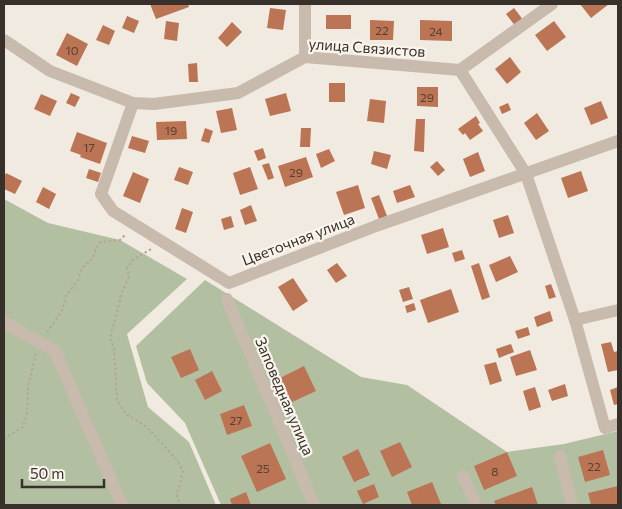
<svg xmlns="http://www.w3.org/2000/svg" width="622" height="509" font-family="Commissioner,sans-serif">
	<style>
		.green { fill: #b3bfa1 }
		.building { fill: #bb7454 }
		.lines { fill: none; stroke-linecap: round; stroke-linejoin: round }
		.path { stroke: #b4a697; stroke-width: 2; stroke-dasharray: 2.5 2.5; stroke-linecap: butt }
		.minor { stroke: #c8bbad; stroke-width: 12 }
		.labels { text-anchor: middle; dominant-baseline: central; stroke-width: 4.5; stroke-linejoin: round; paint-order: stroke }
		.number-label { font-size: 12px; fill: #584135 }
		.street-label { font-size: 15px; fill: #37302b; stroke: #f9f4ec }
	</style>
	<rect width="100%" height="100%" fill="#f1eae0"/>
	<g class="green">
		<path d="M4,199L48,223L120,240L187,279L127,334L148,407L189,442L216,505H4Z"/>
		<path d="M205,280L361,377L407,385L507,452L564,444L618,431V505H221L185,423L147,383L136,346Z"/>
	</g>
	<g class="building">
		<path d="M150,4H188L189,7L156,19Z"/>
		<path d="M580,4H609L591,18Z"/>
		<path d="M270,8L286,10L283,30L267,28Z"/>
		<path d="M514,8L524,21L516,27L506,14Z"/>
		<rect x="326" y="15" width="25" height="14"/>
		<path d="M127,16L139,21L134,33L122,28Z"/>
		<path d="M370,20L394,21L393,40H370Z"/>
		<path d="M420,20L452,21V41L420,40Z"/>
		<path d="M166,21L179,23L177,41L164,39Z"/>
		<path d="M554,21L566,37L547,51L535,35Z"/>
		<path d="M232,22L242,32L227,47L218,38Z"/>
		<path d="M103,25L115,31L109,45L96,40Z"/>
		<path d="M67,33L88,44L77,66L56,55Z"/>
		<path d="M510,57L521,72L507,84L495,69Z"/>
		<path d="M197,63L198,82H189L188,64Z"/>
		<rect x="329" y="83" width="16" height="19"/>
		<path d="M417,87H438V107L417,106Z"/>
		<path d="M71,93L80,97L75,107L66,103Z"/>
		<path d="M286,93L291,111L270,116L265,99Z"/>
		<path d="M41,94L57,101L50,116L34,109Z"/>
		<path d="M370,99L386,101L384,123L367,121Z"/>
		<path d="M601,101L608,118L591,125L584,108Z"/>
		<path d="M508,103L511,110L502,114L499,107Z"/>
		<path d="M232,108L237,130L221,133L216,111Z"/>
		<path d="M537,113L549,131L536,140L524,123Z"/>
		<path d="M476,116L480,123L478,124L483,131L470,140L465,133L463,135L458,129Z"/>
		<path d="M416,119H425L424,152L414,151Z"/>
		<path d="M186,121L187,139L157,140L156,122Z"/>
		<path d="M205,128L213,131L209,143L201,141Z"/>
		<path d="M301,128H311L310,147H300Z"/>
		<path d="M77,132L107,143L100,164L80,157L81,155L70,151Z"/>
		<path d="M132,136L149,141L145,153L128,148Z"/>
		<path d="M263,148L266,158L258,161L254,151Z"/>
		<path d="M329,149L335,161L321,168L316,154Z"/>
		<path d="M374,151L391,155L387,169L371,164Z"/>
		<path d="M478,152L485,171L470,177L463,159Z"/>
		<path d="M306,157L313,177L285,187L278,166Z"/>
		<path d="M437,161L445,170L438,176L430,167Z"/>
		<path d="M269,163L274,178L268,180L262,165Z"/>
		<path d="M179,167L193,172L188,185L174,180Z"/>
		<path d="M250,167L258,189L240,195L233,173Z"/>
		<path d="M89,169L101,173L98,182L86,178Z"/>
		<path d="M581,171L588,191L568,198L561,178Z"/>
		<path d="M133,172L149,179L140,203L123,196Z"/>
		<path d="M6,173L22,181L15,194L4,189V178Z"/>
		<path d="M358,185L365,208L344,215L336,192Z"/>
		<path d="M410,185L415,197L397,203L393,191Z"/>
		<path d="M43,187L56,194L49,209L36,202Z"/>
		<path d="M379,195L387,216L379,219L371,198Z"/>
		<path d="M251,205L257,221L245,225L240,210Z"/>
		<path d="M182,208L193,212L186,233L175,229Z"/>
		<path d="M508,215L514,233L499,238L493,220Z"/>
		<path d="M231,216L234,227L224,230L221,219Z"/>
		<path d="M443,228L449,247L427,254L421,235Z"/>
		<path d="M462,250L465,259L455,262L452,253Z"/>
		<path d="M510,256L518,272L496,282L489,265Z"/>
		<path d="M337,263L347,276L336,283L327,270Z"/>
		<path d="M479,263L490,297L482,300L471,266Z"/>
		<path d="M293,278L308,301L293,311L278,287Z"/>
		<path d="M551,284L556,297L549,299L545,286Z"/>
		<path d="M409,287L413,299L403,302L399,290Z"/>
		<path d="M451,289L459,312L428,323L420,300Z"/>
		<path d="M414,303L416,310L407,313L405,306Z"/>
		<path d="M550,311L553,321L537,327L534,317Z"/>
		<path d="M528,327L530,335L518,339L515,331Z"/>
		<path d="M611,342L614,352L618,351V370L608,372L601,344Z"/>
		<path d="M511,344L514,352L499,358L496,349Z"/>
		<path d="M190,349L199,370L181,378L171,357Z"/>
		<path d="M530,350L537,370L516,376L510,357Z"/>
		<path d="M496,362L502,381L490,385L484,365Z"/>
		<path d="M304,366L316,391L290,403L278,379Z"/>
		<path d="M212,371L222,391L205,400L195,380Z"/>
		<path d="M565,384L568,396L552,401L548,390Z"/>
		<path d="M535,387L541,407L529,411L523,391Z"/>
		<path d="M618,387V404L614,405L610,390Z"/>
		<path d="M244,405L252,426L227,435L220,414Z"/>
		<path d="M400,442L412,467L392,477L380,451Z"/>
		<path d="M270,443L286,479L257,492L241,456Z"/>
		<path d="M358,449L370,475L354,482L342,457Z"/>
		<path d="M603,450L610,475L585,482L578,457Z"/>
		<path d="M507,452L517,476L484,490L474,466Z"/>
		<path d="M432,482L441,504L412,505L407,492Z"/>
		<path d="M374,484L379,497L363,504L357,491Z"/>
		<path d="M618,486V505H591L588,493Z"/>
		<path d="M532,487L538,505H496L494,501Z"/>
		<path d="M246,492L251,505H232L230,499Z"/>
	</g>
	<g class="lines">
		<g class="path">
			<path d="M151,249L133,260L127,268L129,277L122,292L110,338L114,348L117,400L126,414L147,427L177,460L183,471L177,495L180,505"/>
			<path d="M47,332L62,311L66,296L78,280L82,268L93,258L96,248L101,242L120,240L126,234"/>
			<path d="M4,439L23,427L27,413L28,386L36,354"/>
		</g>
		<g class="minor">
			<path d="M305,4V57"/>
			<path d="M4,40L50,71L133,103L154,104L238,93L305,57L460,70L552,4"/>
			<path d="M460,70L526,174L575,320L605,428L618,424"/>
			<path d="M133,103L101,194L113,211L229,283L376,226L618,141"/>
			<path d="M227,299L314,505"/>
			<path d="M575,320L618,310"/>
			<path d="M4,322L55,351L122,505"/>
			<path d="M560,456L572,505"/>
			<path d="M463,476L476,505"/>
		</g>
	</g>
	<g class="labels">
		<g class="number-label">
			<text x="382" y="30">22</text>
			<text x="436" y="31">24</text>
			<text x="72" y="50">10</text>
			<text x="427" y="97">29</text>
			<text x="171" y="130">19</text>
			<text x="89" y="147">17</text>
			<text x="296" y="172">29</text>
			<text x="236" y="420">27</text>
			<text x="594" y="466">22</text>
			<text x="263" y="468">25</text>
			<text x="495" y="471">8</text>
		</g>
		<g class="street-label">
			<text transform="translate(367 47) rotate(4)">улица Связистов</text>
			<text transform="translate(298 239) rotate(-21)">Цветочная улица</text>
			<text transform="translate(285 396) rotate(67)">Заповедная улица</text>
		</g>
	</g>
	<rect width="622" height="509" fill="none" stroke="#37302b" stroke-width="10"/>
	<path d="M22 479v8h82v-8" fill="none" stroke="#37302b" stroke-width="2.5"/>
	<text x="30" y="479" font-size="15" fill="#37302b" stroke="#f9f4ec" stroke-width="4" paint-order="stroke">50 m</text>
</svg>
